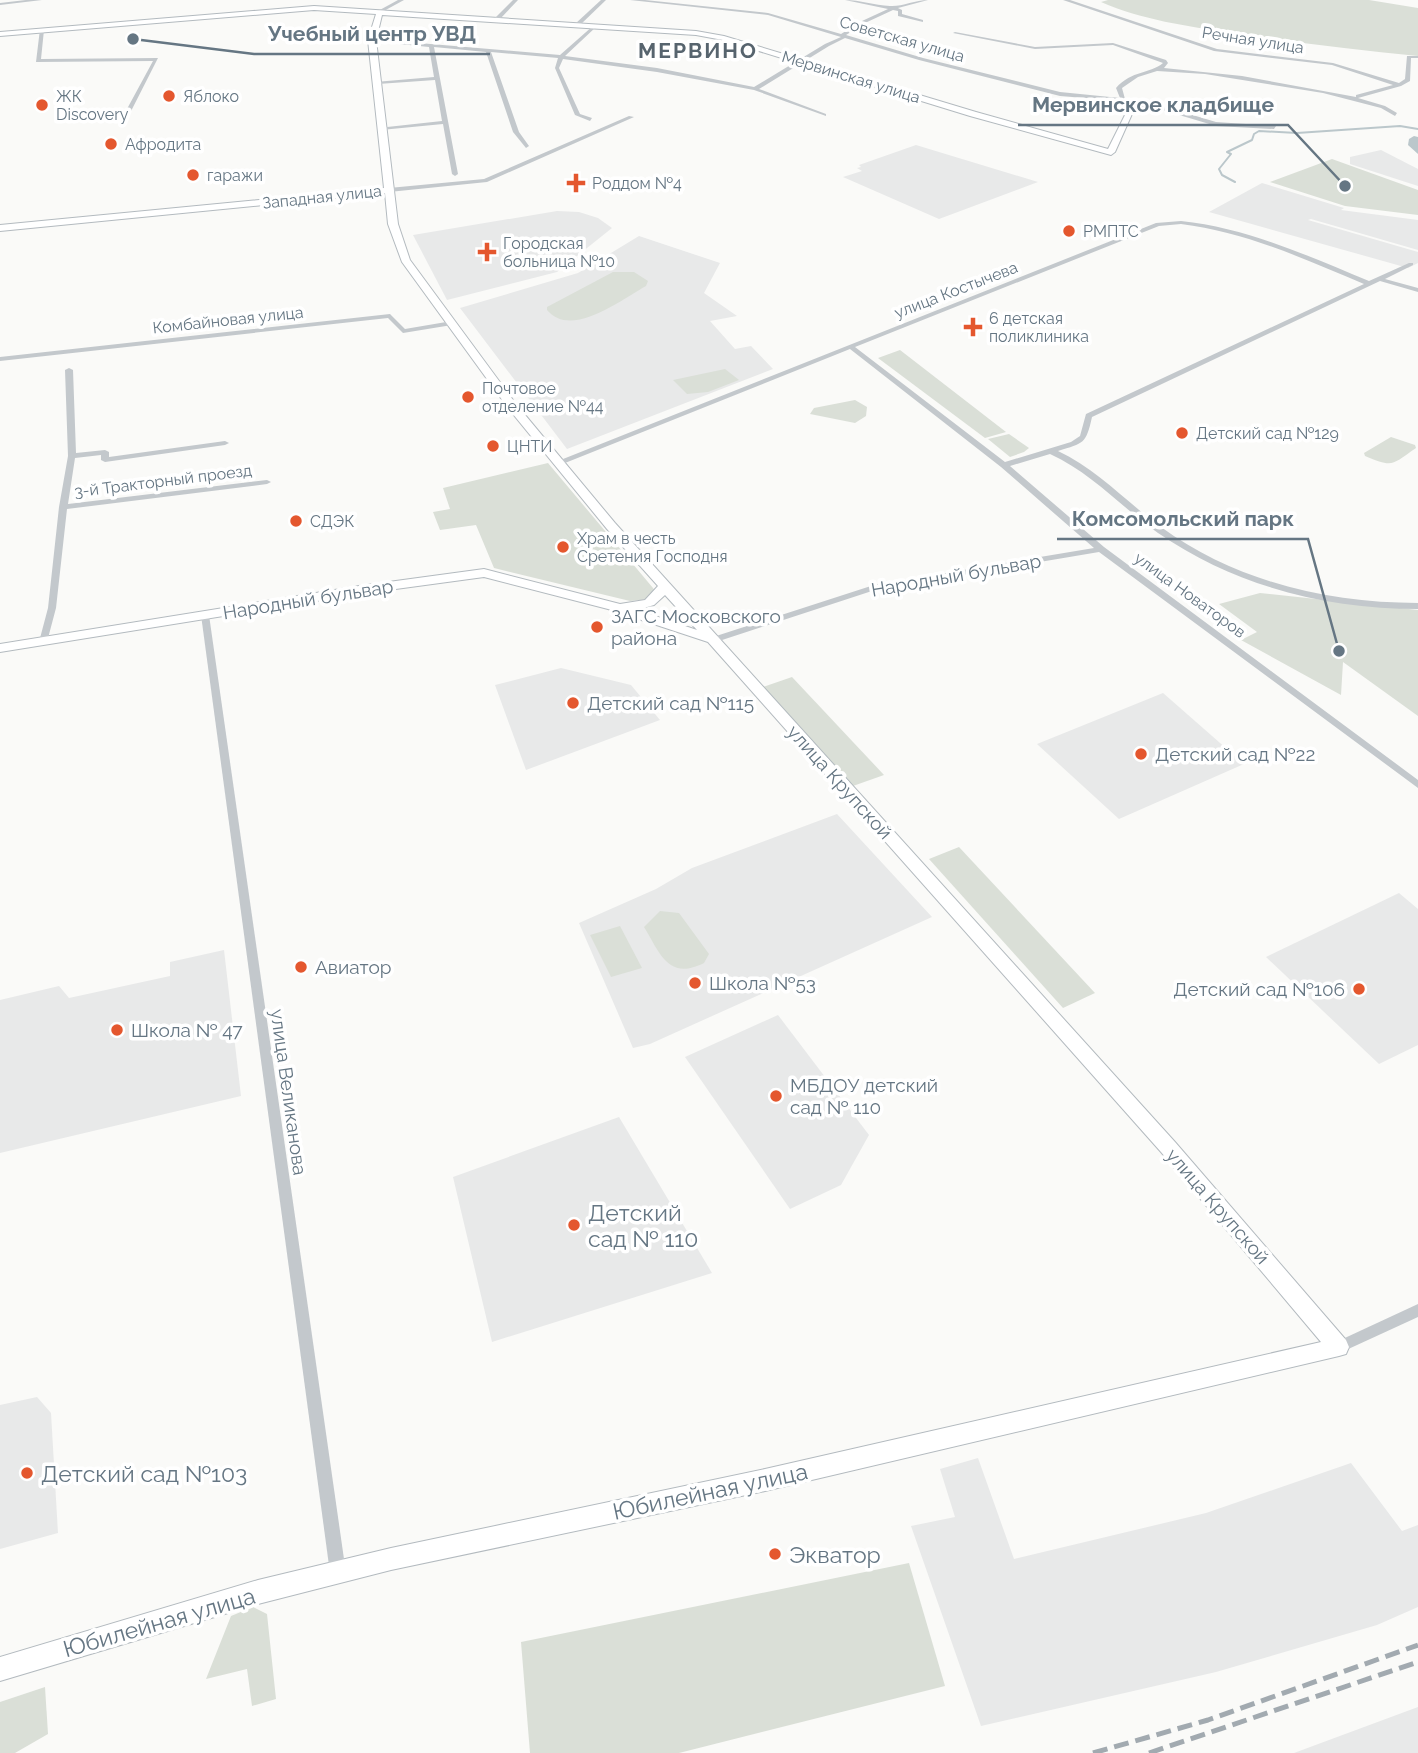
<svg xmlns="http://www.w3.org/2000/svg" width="1418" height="1753" font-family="Raleway,sans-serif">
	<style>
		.built { fill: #e8e9e9 }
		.green { fill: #dadfd7 }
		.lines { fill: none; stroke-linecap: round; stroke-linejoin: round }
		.stream { stroke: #bbc7cb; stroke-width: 2 }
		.river { fill: #bbc7cb; fill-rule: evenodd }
		.secondary-casing { stroke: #b3babf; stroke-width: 2 }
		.street { fill: #c3c8cc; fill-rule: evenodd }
		.secondary { fill: #fff; fill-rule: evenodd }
		.rail { stroke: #a2aab0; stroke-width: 5; stroke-dasharray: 15 7; stroke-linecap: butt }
		.poi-dot { fill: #e4572e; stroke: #fff; stroke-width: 2.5 }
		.labels { text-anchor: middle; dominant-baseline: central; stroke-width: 7; stroke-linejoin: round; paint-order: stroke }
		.far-street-label { font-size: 16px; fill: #657683; stroke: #fff }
		.far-poi-label { font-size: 16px; fill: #657683; stroke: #fff; text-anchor: start }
		.street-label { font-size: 19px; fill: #657683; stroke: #fff }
		.poi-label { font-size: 19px; fill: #657683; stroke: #fff; text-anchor: start }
		.far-district-label { font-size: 21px; font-weight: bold; letter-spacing: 2px; fill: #57646e; stroke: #fff }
		.near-poi-label { font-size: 23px; fill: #657683; stroke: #fff; text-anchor: start }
		.near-street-label { font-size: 23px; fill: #657683; stroke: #fff }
		.leader { fill: none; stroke: #657683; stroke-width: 2.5 }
		.callout-dot { fill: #657683; stroke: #fff; stroke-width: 2.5 }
		.callout-label { font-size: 21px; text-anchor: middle; font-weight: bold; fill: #657683; stroke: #fff; stroke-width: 7; stroke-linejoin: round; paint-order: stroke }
	</style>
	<rect width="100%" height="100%" fill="#fafaf8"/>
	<g class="built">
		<path d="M916,145L1038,182L939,219L843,177L862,171L857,168L861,167L859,165Z"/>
		<path d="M1381,150L1418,169V186L1350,164V157Z"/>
		<path d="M1262,183L1344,208L1341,210L1418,220V250L1311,219L1325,214L1308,220L1418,252V263L1408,268L1209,212Z"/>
		<path d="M557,211L579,212L598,218L612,228L557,272L447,300L413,235Z"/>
		<path d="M639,236L720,263L704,293L737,316L710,321L735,349L751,346L773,369L567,449L460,308L578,273Z"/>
		<path d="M561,668L631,685L660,720L526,770L495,685Z"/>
		<path d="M1163,693L1244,764L1119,819L1037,744Z"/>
		<path d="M837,814L932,917L650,1044L633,1048L579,923L656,889L692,868Z"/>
		<path d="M1399,893L1418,909V1045L1379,1064L1266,957Z"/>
		<path d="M224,950L241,1096L0,1153V1000L59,986L69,998L170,976V962Z"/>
		<path d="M778,1015L869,1135L841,1185L790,1209L685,1057Z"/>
		<path d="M619,1117L712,1273L492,1342L453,1177Z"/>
		<path d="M37,1397L51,1413L58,1533L0,1549V1405Z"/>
		<path d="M978,1458L1014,1559L1206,1513L1351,1463L1402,1531L1418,1525V1607L1377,1625L1216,1672L981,1726L911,1526L955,1517L940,1469Z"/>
		<path d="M1418,1707V1753H1294Z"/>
	</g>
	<g class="green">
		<path d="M1108,0H1369L1418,8V56C1356,50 1293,42 1231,33C1187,26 1142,20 1101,2Z"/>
		<path d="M1332,159L1418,190V215L1345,206L1270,182Z"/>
		<path d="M613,272H634L648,281L646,286C621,300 571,339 547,310V307Z"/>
		<path d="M900,350L1006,432L985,438L878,358Z"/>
		<path d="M725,369L739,380L708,392L687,394L673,380Z"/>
		<path d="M855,400L867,407L866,416L855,423L810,414L814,408Z"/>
		<path d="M1009,434L1029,448L1024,452L1010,457L988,439Z"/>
		<path d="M1391,437L1415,445L1416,448C1391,465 1394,468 1365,456L1364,453Z"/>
		<path d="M548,463L653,588L656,593L651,599L630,601L494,568L476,525L440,530L433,512L450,509L443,488Z"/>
		<path d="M1260,593L1418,610V716L1343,662L1341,695L1241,640L1257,632L1219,604Z"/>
		<path d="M792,677L884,775L853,786L763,687Z"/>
		<path d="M959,847L1095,993L1063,1008L929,859Z"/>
		<path d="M660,911L679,913L709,954L704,963C668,981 660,953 644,927Z"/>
		<path d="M620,926L642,968L611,977L590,935Z"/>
		<path d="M909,1563L945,1686L679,1753H530L521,1642Z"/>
		<path d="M253,1607L267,1614L276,1699L252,1706L247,1669L206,1679L231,1616Z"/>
		<path d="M45,1687L48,1734L15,1753H0V1702Z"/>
	</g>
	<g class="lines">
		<path class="stream" d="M1235,182L1222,175L1219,169L1231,154L1227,152L1252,140L1254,134L1259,131L1297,133L1400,126L1418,129"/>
		<path class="river" d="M1414,136L1418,137V154L1408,145L1409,139Z"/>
		<defs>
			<path id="secondary" d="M314,6L696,31L724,36L976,112L1108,149L1129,107L1136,105L1115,152L1111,155L970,116L723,40L696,35L382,15L376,40L398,224L410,260L516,404L615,523L1175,1142L1346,1340L1349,1347L1346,1354L1339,1356L765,1491L391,1570L258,1604L0,1681V1657L258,1580L391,1548L765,1469L1321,1342L1161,1152L708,642L608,609L484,577L359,594L0,652V644L359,586L484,569L620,604L645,600L658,586L607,529L508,408L402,262L388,224L385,193L0,231V225L384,188L368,40L376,14L314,10L0,36V32ZM665,595L697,630L637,610L654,605Z"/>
		</defs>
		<use href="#secondary" class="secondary-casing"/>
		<g class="street">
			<path d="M26,0H42L0,5V3Z"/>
			<path d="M398,0H404L382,12L378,11Z"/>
			<path d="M513,0H518L499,20H495V18Z"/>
			<path d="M601,0H606L579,26H575V24Z"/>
			<path d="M630,0H645L768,13L841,34L862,21L888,9L845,0C860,0 874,5 890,6C901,7 915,0 928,0L898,8L902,10V14L923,20V22L898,16V11L893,10L865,23L846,35L923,58L1060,92L1120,98L1116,88C1132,70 1150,74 1163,63L1113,45L1035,49L953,33L955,32L1035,47L1113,43L1166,60L1168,63L1164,68L1242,76L1356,97V95L1393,85L1332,65L1214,51L1063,0H1070L1217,49L1333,63L1399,83L1405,79L1407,56H1418V58H1411L1410,81L1401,86L1358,98L1385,106L1397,113L1395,116L1381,108L1323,93L1205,74L1157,71L1138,77L1122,88L1125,99L1134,105L1149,102L1216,122L1276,126L1274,129L1216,126L1149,106L1133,109L1122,101L1060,96L919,60L845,38L829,46L759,89L826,114V116L754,90L657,72L563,59L559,68L580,114L592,118L590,121L575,115L555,68L558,58L491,52L519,132L529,146L526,148L513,132L486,52L434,47L458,174L455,176L452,174L443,124L381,130L378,128L442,121L435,80L378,84L375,82L434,77L429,47L370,41L372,39L560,55L594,25L596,27L565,56L657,68L754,87L825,44L841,37L768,15Z"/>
			<path d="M40,29L44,30L41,59L158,58L126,121L121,120L153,61L36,62Z"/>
			<path d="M629,116L634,117L487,182L389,192L386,190L389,188L484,179Z"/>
			<path d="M1181,221C1248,228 1308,256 1369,281L1409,263H1413V265L1385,279L1418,288V292L1380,281L1092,417C1086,444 1084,443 1058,451C1097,469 1126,502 1161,527C1235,581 1327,603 1418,603V609C1326,609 1235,586 1158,533C1121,507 1092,473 1050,454L1010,466L1104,547L1418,780V788L1099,552L875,590L716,642H710V638L874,585L1094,548L1001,467L850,349L560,465L553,463L1156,223ZM1181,224C1246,232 1304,259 1364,284L1086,414L1080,436L1071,442L1005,462L855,347L1159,226Z"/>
			<path d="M390,314L405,329L452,321L455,323L452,325L403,333L388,318L0,361V357Z"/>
			<path d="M69,368L73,370L76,453L105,450L109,452V457L225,441L229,443L225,445L105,462L101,460V455L75,458L68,504L267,480L271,482L267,484L67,509L56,608L47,642L43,645L39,642L48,608L59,507L68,456L65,370Z"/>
			<path d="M205,612L209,615L346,1573L343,1578L338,1581L333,1578L330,1573L201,615Z"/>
			<path d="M1418,1304V1317L1344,1351L1339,1353L1334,1351L1332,1347L1334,1343Z"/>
		</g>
		<use href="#secondary" class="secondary"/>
		<g class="rail">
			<path d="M1093,1753L1208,1720L1418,1645"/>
			<path d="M1149,1753L1418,1662"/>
		</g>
	</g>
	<g class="poi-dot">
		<circle cx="169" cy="96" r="7"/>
		<circle cx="42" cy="105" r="7"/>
		<circle cx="111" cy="144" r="7"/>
		<circle cx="193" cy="175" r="7"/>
		<path d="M572.5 172.5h7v7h7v7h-7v7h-7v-7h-7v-7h7z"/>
		<circle cx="1069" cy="231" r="7"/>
		<path d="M483.5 241.5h7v7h7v7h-7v7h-7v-7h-7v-7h7z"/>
		<path d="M969.5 316.5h7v7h7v7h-7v7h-7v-7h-7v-7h7z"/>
		<circle cx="468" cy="397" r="7"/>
		<circle cx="1182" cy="433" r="7"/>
		<circle cx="493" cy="446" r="7"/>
		<circle cx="296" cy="521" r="7"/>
		<circle cx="563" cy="547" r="7"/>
		<circle cx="597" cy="627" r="7"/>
		<circle cx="573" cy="703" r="7"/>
		<circle cx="1141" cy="754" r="7"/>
		<circle cx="301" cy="967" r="7"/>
		<circle cx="695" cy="983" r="7"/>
		<circle cx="1359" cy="989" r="7"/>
		<circle cx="117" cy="1030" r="7"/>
		<circle cx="776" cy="1096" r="7"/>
		<circle cx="574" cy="1225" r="7"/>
		<circle cx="27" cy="1473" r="7"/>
		<circle cx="775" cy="1554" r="7"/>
	</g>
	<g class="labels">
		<g class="far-street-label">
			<text transform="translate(902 39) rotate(16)">Советская улица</text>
			<text transform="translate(1253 40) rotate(9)">Речная улица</text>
			<text transform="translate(851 77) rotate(17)">Мервинская улица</text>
			<text transform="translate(322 197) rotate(-6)">Западная улица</text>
			<text transform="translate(956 290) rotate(-21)">улица Костычева</text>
			<text transform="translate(228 320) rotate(-6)">Комбайновая улица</text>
			<text transform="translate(163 481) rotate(-7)">3-й Тракторный проезд</text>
			<text transform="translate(1190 595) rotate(36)">улица Новаторов</text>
		</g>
		<g class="far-poi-label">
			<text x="56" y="96">ЖК<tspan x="56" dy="18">Discovery</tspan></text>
			<text x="183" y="96">Яблоко</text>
			<text x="125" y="144">Афродита</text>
			<text x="207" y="175">гаражи</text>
			<text x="592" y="183">Роддом №4</text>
			<text x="1083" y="231">РМПТС</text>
			<text x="503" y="243">Городская<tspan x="503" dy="18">больница №10</tspan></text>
			<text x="989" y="318">6 детская<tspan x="989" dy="18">поликлиника</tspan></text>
			<text x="482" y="388">Почтовое<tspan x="482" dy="18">отделение №44</tspan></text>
			<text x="1196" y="433">Детский сад №129</text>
			<text x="507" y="446">ЦНТИ</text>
			<text x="310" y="521">СДЭК</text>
			<text x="577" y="538">Храм в честь<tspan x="577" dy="18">Сретения Господня</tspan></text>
		</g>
		<g class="street-label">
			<text transform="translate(956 575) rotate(-10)">Народный бульвар</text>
			<text transform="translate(308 599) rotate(-9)">Народный бульвар</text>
			<text transform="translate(840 782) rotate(48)">улица Крупской</text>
			<text transform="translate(289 1092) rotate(82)">улица Великанова</text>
			<text transform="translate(1218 1206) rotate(49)">улица Крупской</text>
		</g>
		<g class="poi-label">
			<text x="611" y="616">ЗАГС Московского<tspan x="611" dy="22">района</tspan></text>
			<text x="587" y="703">Детский сад №115</text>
			<text x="1155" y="754">Детский сад №22</text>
			<text x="315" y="967">Авиатор</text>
			<text x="709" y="983">Школа №53</text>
			<text x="1345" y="989" text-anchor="end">Детский сад №106</text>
			<text x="131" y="1030">Школа № 47</text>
			<text x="790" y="1085">МБДОУ детский<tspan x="790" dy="22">сад № 110</tspan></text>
		</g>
		<g class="far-district-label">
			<text x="698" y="50">МЕРВИНО</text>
		</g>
		<g class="near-poi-label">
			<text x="588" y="1212">Детский<tspan x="588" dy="26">сад № 110</tspan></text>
			<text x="41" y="1473">Детский сад №103</text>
			<text x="789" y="1554">Экватор</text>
		</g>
		<g class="near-street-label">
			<text transform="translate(710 1491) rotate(-12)">Юбилейная улица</text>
			<text transform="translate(159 1622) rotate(-16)">Юбилейная улица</text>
		</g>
	</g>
	<path class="leader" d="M133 39L254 54H490M1345 186L1288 125H1018M1339 651L1308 539H1057"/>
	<g class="callout-dot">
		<circle cx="133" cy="39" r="7"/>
		<circle cx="1345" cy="186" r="7"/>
		<circle cx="1339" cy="651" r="7"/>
	</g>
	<g class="callout-label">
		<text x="372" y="41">Учебный центр УВД</text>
		<text x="1153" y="112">Мервинское кладбище</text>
		<text x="1183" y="526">Комсомольский парк</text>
	</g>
</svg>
